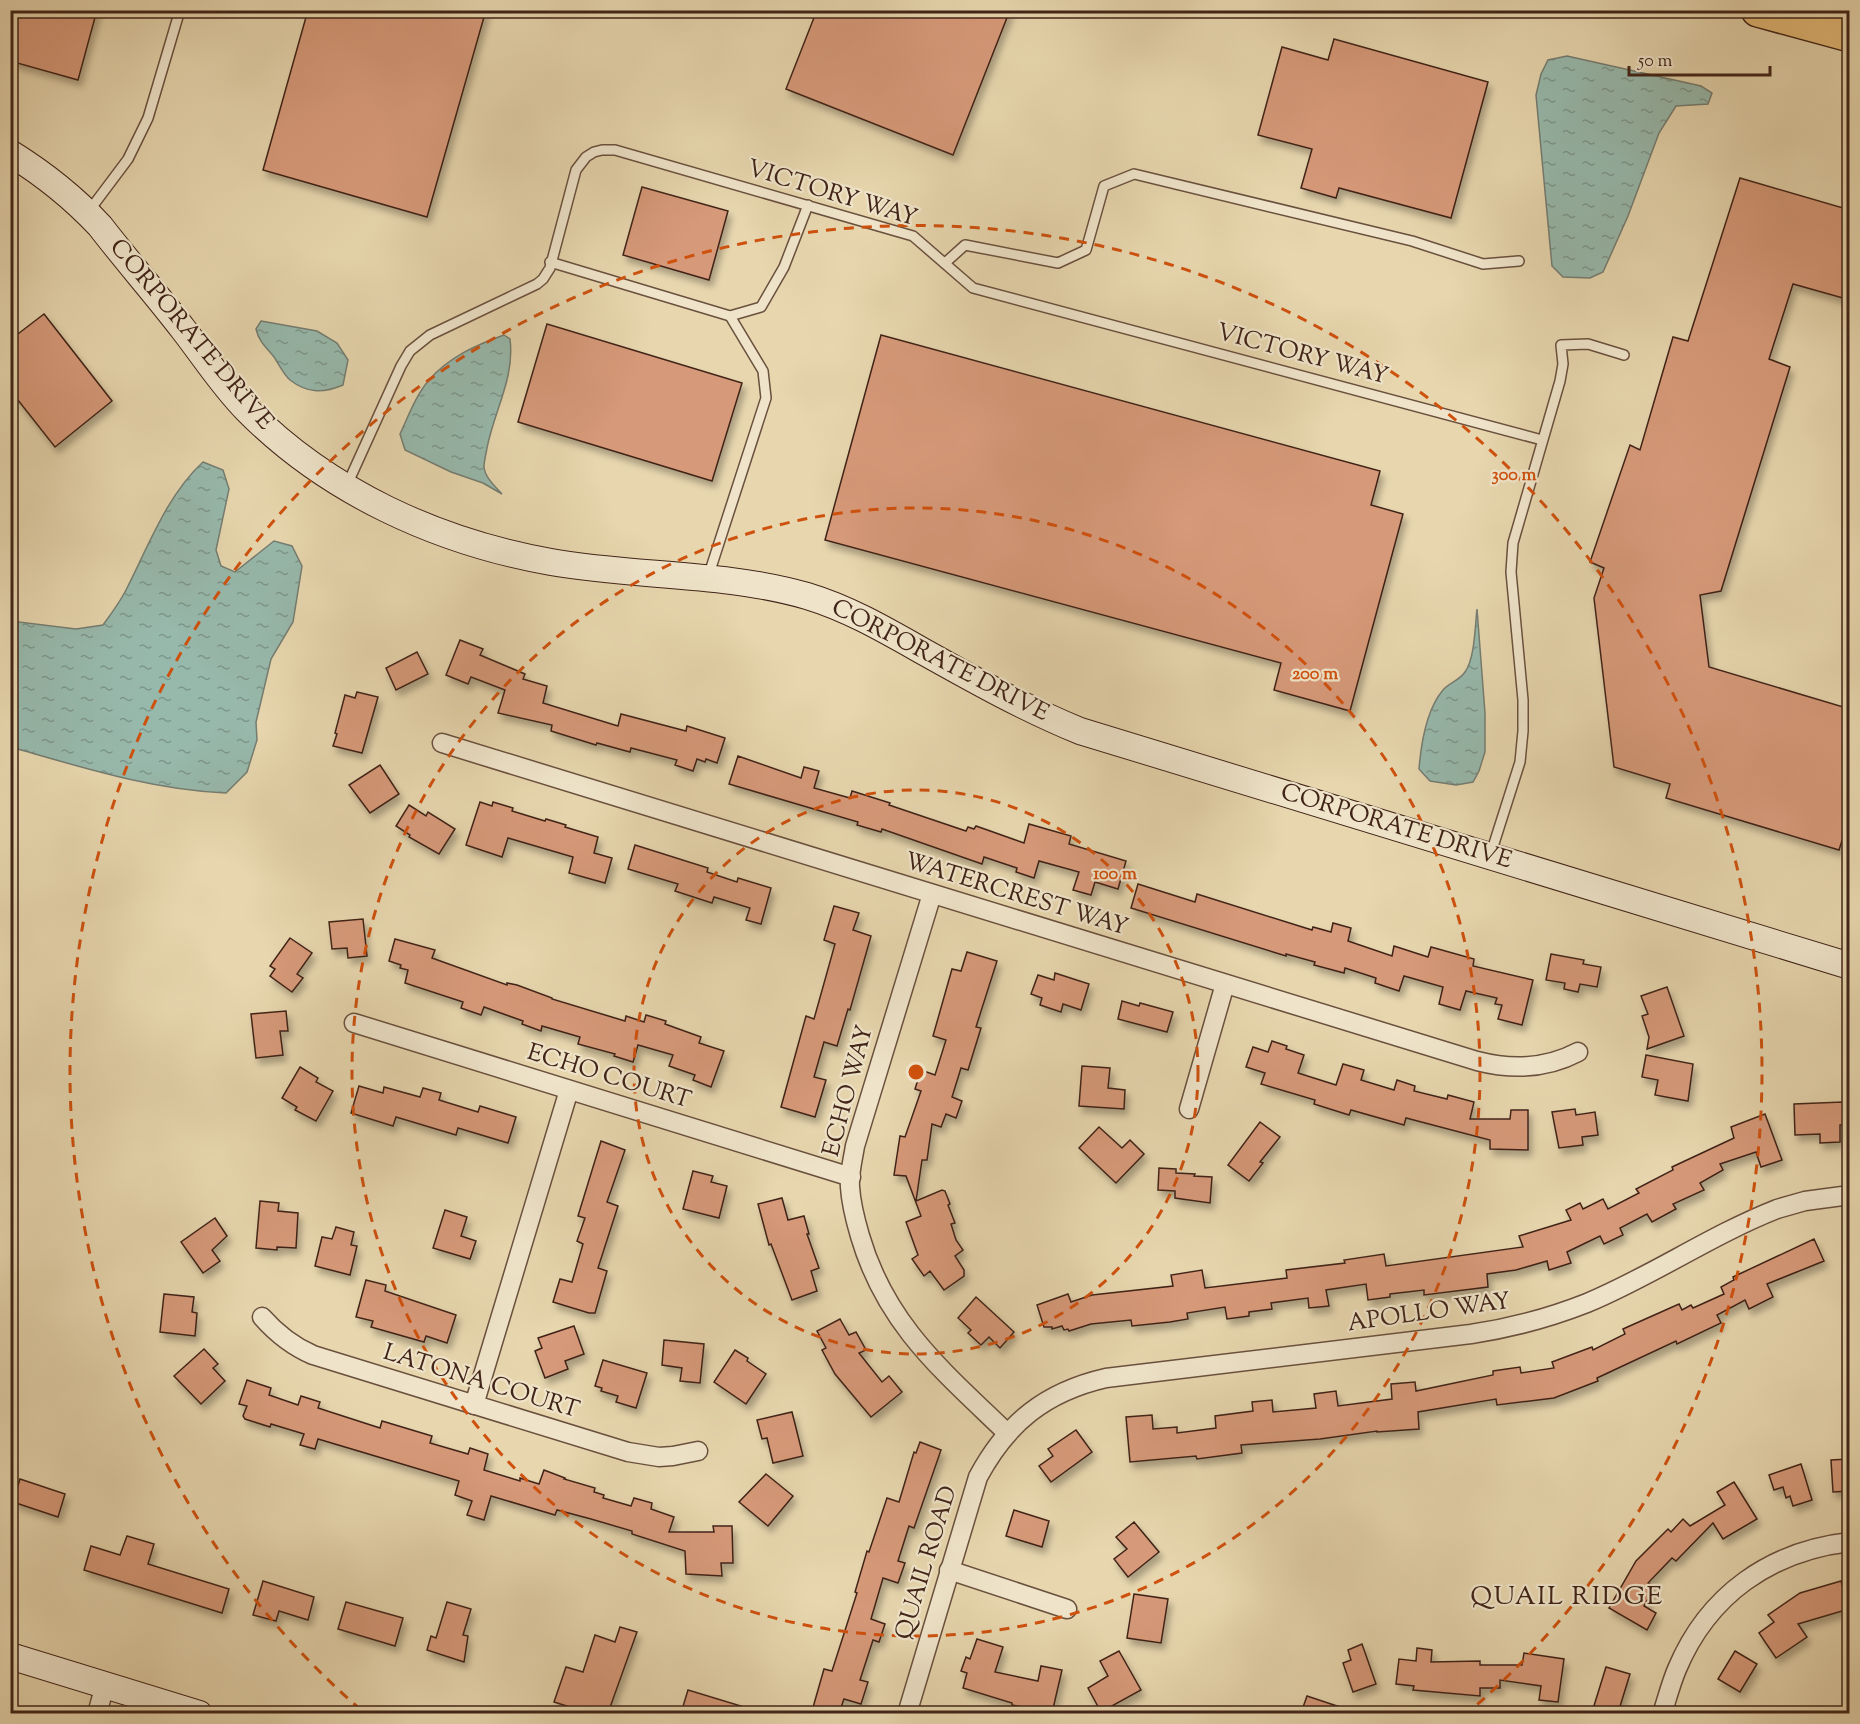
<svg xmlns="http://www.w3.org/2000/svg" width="1860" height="1724" font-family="'Sorts Mill Goudy',serif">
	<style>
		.water { fill: url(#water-ripples); stroke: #757d71; stroke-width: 1.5 }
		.building { fill: #d69979; stroke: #412418; stroke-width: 1.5; filter: url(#shadow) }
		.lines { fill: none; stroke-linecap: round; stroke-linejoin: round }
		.lane-casing { stroke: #6a503e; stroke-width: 12 }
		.street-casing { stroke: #6a503e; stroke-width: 21 }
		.secondary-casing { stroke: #412418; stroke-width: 28 }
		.highway-casing { stroke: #412418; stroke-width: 36 }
		.lane { stroke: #efe4ca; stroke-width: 9 }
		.street { stroke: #efe4ca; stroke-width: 18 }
		.secondary { stroke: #efe4ca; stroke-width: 26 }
		.highway { stroke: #e4bb77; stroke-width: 33 }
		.ring { fill: none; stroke: #cf510e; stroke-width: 3; stroke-dasharray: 10 8 }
		.labels { text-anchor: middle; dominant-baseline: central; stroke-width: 4.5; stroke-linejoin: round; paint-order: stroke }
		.street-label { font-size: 24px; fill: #412418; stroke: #efe4ca }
		.neighbourhood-label { font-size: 26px; letter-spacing: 1.5px; fill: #412418; stroke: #efe4ca }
		.centre { fill: #cf510e; stroke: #efe4ca; stroke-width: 3 }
		.ring-label { font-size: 18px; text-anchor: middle; font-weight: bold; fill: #cf510e; stroke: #efe4ca; stroke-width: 4.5; stroke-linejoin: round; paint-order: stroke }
	</style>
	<defs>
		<pattern id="water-ripples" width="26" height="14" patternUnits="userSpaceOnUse" patternTransform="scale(1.5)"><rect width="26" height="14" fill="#97b9ac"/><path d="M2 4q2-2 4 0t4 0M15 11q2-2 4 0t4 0" fill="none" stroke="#7d968b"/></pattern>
		<filter id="shadow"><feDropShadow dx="3.5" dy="6" stdDeviation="3" flood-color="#0004"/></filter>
	</defs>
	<rect width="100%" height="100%" fill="#e7d6ae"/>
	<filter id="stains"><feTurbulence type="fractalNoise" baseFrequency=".00333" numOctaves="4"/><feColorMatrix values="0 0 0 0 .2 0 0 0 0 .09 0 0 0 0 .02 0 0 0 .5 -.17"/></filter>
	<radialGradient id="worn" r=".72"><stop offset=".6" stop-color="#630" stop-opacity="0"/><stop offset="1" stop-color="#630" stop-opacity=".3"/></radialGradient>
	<g class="water">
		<path d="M1567,56L1701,86L1712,93L1708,104L1676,106L1659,133L1628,216L1603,272L1590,278L1563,277L1552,266L1536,95L1541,74L1548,60Z"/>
		<path d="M261,321L317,331L337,343L348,360L343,385C324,393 308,394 290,380C283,374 279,364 274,357C266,347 259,342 256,329Z"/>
		<path d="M504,335L510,339C515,378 494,411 487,448C486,454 484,461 484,467C485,478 496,487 502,494L483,483L451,472L405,450L400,434C408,417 416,395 429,380C449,357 476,345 504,335Z"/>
		<path d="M203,462L223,470L229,489L216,550L221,566L235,572L274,541L292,546L302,566L293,622L271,659L256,722L257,740L247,772L226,793C152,790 81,767 11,747V621L76,629L103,625C111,614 120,602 126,590C148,547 167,495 203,462Z"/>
		<path d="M1477,609L1485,713V752L1479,771L1473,782L1456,785L1430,781L1419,769C1421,744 1426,710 1443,690C1449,683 1460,680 1465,672C1475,658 1475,626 1477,609Z"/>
	</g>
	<g class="building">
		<path d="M10,10H97L78,80L10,61Z"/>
		<path d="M308,10H486L427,217L263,170Z"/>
		<path d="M817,10H1010L953,155L786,89Z"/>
		<path d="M1334,39L1488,82L1451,218L1339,188L1336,198L1301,188L1312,149L1258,135L1282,47L1328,60Z"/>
		<path d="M1740,178L1850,210V300L1793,284L1769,359L1790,367L1721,591L1700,595L1709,667L1850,709V816L1839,850L1666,798L1670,784L1614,767L1594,598L1604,568L1590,562L1630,445L1640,450L1673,337L1688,341Z"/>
		<path d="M642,187L728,211L709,280L623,255Z"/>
		<path d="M44,314L112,401L55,447L10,390V340Z"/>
		<path d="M547,324L742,383L712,481L518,422Z"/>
		<path d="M881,335L1380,471L1371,505L1403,514L1350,711L1274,690L1281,663L825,540Z"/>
		<path d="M460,640L483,649L480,655L525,674L523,679L547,686L543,703L618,726L621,714L686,731L687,726L725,738L717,763L706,759L705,762L697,759L693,771L675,765L677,760L631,748L630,752L597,743L596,745L551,731L552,725L498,713L505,690L471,677L468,684L446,675Z"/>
		<path d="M417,652L428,674L396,690L386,668Z"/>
		<path d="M357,692L378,697L362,753L333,746L337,734L335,733L345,695L355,698Z"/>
		<path d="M738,756L801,778L804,767L819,771L814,788L850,798L852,791L890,803L889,805L966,831L968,827L974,829L976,826L1024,843L1029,824L1071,836L1069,844L1126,861L1118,889L1095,882L1091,895L1073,890L1079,872L1039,861L1034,878L1016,872L1017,868L984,857L982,864L882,829L881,832L857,825L858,822L729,784Z"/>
		<path d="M380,765L399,794L370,813L349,785Z"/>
		<path d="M480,802L492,806L493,802L513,808L512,811L545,821L546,819L566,825L565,827L598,837L594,853L612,858L605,883L569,873L573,857L508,838L502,857L466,845Z"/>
		<path d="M409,805L426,816L428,812L455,829L439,854L409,837L410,835L396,826Z"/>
		<path d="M635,845L708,868L707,872L737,882L738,878L771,888L761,924L746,920L750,908L714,897L712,903L675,891L678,884L628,869Z"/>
		<path d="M1138,884L1195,902L1197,894L1312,930L1313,927L1331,932L1333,923L1351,928L1348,941L1392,956L1394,946L1428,957L1431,947L1474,959L1473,966L1533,980L1522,1025L1498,1019L1502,1005L1495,1004L1497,998L1466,991L1460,1010L1439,1004L1443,987L1404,976L1399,991L1375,983L1376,978L1345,968L1344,973L1314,965L1315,962L1286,954V956L1131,908Z"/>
		<path d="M834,906L859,913L853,930L871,936L850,1010L848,1009L837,1046L824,1042L814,1077L826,1080L815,1117L781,1107L806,1016L814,1019L835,944L824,940Z"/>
		<path d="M363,919L367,956L348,958L347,948L332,949L329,922Z"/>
		<path d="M290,938L312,953L297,974L303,978L292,992L270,976L275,969L270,966Z"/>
		<path d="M395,939L435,950L432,958L507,985V983L517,985L552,998V999L625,1021L626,1016L644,1022L646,1015L666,1021L665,1024L701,1037L699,1043L724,1051L711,1087L693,1080L695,1075L669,1066L673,1055L638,1045L633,1062L614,1056L615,1054L578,1044L580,1037L542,1026L541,1031L522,1024L523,1021L484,1007L481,1015L461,1008L463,1002L405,983L408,970L400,968L401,965L389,961Z"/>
		<path d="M967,952L997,961L976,1027L981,1028L968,1070L961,1068L952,1097L962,1101L956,1118L946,1114L941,1127L932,1124L927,1160H922L916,1201L942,1190L945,1191L950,1204L948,1205L955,1223L951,1224L956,1240L963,1250L955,1256L964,1270V1276L944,1290L930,1271L924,1276L912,1259L918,1255L906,1222L921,1216L906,1176L894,1175L900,1136L905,1137L921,1091L915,1089L921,1070L935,1075L946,1040L933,1036L952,969L961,971Z"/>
		<path d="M1551,954L1584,960L1583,964L1601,967L1597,987L1580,984L1578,992L1564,989L1565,983L1546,980Z"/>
		<path d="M1055,973L1089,984L1081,1010L1063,1004L1061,1012L1040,1005L1042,998L1031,994L1038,975L1054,980Z"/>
		<path d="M1667,987L1684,1036L1647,1049L1649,1037L1642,1016L1648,1014L1641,996Z"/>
		<path d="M1122,1001L1139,1006L1140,1003L1173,1012L1167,1032L1118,1019Z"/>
		<path d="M286,1011L288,1031H280L283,1055L256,1058L251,1014Z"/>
		<path d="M1272,1041L1287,1046L1286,1049L1304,1055L1298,1073L1336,1085L1343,1064L1364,1070L1361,1080L1394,1090L1397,1080L1415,1086L1414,1091L1447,1099L1448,1095L1474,1102L1470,1119H1510L1511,1110H1528V1150L1490,1149V1140L1406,1118L1404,1125L1351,1110L1349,1115L1314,1104L1315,1100L1261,1084L1265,1073L1246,1067L1253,1047L1268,1052Z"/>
		<path d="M1646,1055L1693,1064L1688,1101L1655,1095L1658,1080L1642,1077Z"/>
		<path d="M1082,1066L1110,1068L1108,1088L1125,1090L1124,1109L1079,1106Z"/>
		<path d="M300,1067L318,1078L316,1082L333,1091L316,1121L295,1110L297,1107L282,1098Z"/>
		<path d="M359,1086L383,1093L384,1087L420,1097L423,1088L441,1093L439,1100L478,1112L480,1106L516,1117L508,1143L458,1128L456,1135L396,1117L393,1126L351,1113Z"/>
		<path d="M1843,1102L1844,1125H1840V1142L1820,1143V1134L1795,1135L1794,1104Z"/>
		<path d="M1575,1109L1576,1115L1595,1112L1598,1135L1582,1137L1583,1145L1559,1148L1552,1112Z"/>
		<path d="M1765,1114L1782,1160L1761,1167L1756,1152L1720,1164L1723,1170L1700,1183L1704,1190L1673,1204L1676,1209L1652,1222L1647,1214L1620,1228L1623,1235L1604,1244L1600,1236L1567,1252L1571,1263L1549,1270L1547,1261L1516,1270L1487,1274L1488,1287L1424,1295V1290L1390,1294V1297L1368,1300L1366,1284L1326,1290L1329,1306L1309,1308L1308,1298L1271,1303L1272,1309L1249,1312V1316L1227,1319L1225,1307L1187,1313L1188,1319L1170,1322L1132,1326L1131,1320L1091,1324L1069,1331L1068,1329L1064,1330L1062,1326L1052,1329V1327H1044L1037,1305L1068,1294L1071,1302L1092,1295L1173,1286L1171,1275L1202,1270L1205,1288L1287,1278L1286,1270L1345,1263L1344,1260L1384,1254L1386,1266L1523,1247L1519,1236L1571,1220L1566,1210L1580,1203L1583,1209L1603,1199L1608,1209L1639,1193L1636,1189L1673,1170L1672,1167L1734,1138L1731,1127Z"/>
		<path d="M1260,1122L1280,1137L1260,1162L1263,1163L1249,1181L1228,1165Z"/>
		<path d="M1099,1127L1122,1148L1130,1140L1144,1154L1116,1183L1079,1148Z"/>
		<path d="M601,1141L625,1150L607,1202L618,1206L598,1268L607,1271L595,1313H589L553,1302L560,1279L572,1282L583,1244L577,1241L585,1218L578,1216Z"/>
		<path d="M1159,1168L1176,1169V1173L1195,1174L1194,1176L1212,1177L1210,1203L1175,1198V1191L1158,1190Z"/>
		<path d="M693,1171L713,1176L711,1182L727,1186L719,1218L683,1209Z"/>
		<path d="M782,1198L788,1220L804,1216L809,1234H807L819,1268L811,1271L817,1291L792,1300L771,1244L769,1245L758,1204Z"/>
		<path d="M260,1201L279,1203L278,1211L298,1213L296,1248L277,1247V1250L256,1248Z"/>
		<path d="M445,1210L467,1217L461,1236L476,1241L470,1259L433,1248Z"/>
		<path d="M215,1218L227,1236L212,1250L220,1261L203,1273L181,1242Z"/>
		<path d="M336,1227L354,1232L351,1245L357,1246L350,1275L315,1266L322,1237L332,1239Z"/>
		<path d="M1814,1239L1824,1261L1767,1284L1773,1297L1749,1309L1745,1300L1717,1315L1721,1323L1677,1344L1676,1341L1597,1378L1598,1381L1554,1398L1497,1405L1496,1399L1418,1412L1419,1429L1377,1432V1431L1320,1439L1241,1445L1242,1453L1197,1459L1196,1456L1130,1462L1126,1417L1152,1415L1153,1429L1177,1427V1433L1216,1428L1215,1416L1253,1411L1252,1402L1272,1400L1273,1412L1316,1408L1314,1394L1336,1391L1338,1406L1392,1399L1391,1384L1415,1382L1416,1391L1493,1375V1371L1520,1367L1521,1373L1554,1368L1552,1362L1592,1347L1593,1350L1625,1334L1623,1329L1679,1304L1682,1310L1691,1305L1693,1308L1724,1294L1721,1287L1734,1280L1733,1277Z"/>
		<path d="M366,1280L386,1285L385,1291L456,1315L447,1343L426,1336L424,1342L371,1327L373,1321L356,1317Z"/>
		<path d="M164,1294L194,1297L192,1312L197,1313L195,1336L160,1332Z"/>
		<path d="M976,1297L1014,1332L1000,1348L989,1337L981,1345L968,1333L971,1330L958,1318Z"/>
		<path d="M840,1319L849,1335L856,1332L866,1350L859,1353L882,1382L889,1376L902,1392L871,1417L835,1374L822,1350L826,1348L817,1331Z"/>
		<path d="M574,1326L584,1354L565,1361L568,1369L545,1378L535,1351L542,1348L538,1338Z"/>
		<path d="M664,1340L704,1344L700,1383L680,1381L682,1368L662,1365Z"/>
		<path d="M204,1349L218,1364L213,1368L225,1381L201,1404L174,1376Z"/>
		<path d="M735,1350L748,1358L747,1361L766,1374L746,1404L714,1382Z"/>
		<path d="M603,1360L647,1373L636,1408L616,1402L618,1396L601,1391L602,1388L595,1386Z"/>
		<path d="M247,1380L271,1388L269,1395L298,1405L301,1396L320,1402L318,1408L380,1428L382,1421L432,1436L430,1443L468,1454L470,1448L488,1454L484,1470L520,1481V1478L539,1484L544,1470L565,1478L564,1479L595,1488L594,1492L604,1495L603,1498L631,1506L634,1498L652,1503L651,1509L674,1517L669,1532H714L713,1526H732L733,1563H721L722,1576L686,1574L685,1551L632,1534V1531L591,1519L557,1510L555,1515L491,1496L484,1520L467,1515L472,1501L455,1495L459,1481L318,1439L315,1449L300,1445L304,1434L271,1424L270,1427L245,1419L243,1416L247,1406L239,1404Z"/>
		<path d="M792,1412L803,1456L773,1463L767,1438L762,1439L757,1420Z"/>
		<path d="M1076,1430L1092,1452L1051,1482L1039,1466L1053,1456L1048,1449Z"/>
		<path d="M920,1442L941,1450L914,1528L909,1526L898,1561L905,1563L898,1583L883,1578L871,1619L885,1624L879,1642L873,1640L860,1680L868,1682L861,1704L844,1699L839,1713H821L812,1711L824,1669L832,1671L857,1593L855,1592L867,1551L869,1552L887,1498L899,1502L914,1452L916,1453Z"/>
		<path d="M1850,1459V1491L1833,1492L1831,1460Z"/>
		<path d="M1801,1464L1812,1500L1793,1506L1790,1496L1786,1498L1783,1487L1774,1490L1769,1475Z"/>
		<path d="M766,1474L793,1496L768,1526L739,1502Z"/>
		<path d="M20,1479L65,1494L58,1517L13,1502Z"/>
		<path d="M1734,1482L1757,1519L1723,1539L1713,1523L1676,1561L1672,1558L1648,1583L1655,1587L1644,1606L1656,1613L1647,1630L1609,1608L1636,1561L1668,1529L1671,1532L1683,1519L1690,1526L1725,1505L1717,1492Z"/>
		<path d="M1014,1510L1049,1521L1042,1547L1006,1536Z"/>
		<path d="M1134,1522L1159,1552L1128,1577L1114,1559L1127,1549L1116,1537Z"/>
		<path d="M127,1536L154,1544L148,1564L229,1589L222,1613L84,1570L91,1546L120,1555Z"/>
		<path d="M263,1581L314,1597L308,1620L279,1611L276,1621L253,1615Z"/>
		<path d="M1841,1581L1849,1609L1798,1624L1807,1637L1776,1658L1759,1633L1774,1622L1768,1615L1800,1593Z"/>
		<path d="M1134,1594L1168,1599L1161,1643L1127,1638Z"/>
		<path d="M346,1602L403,1618L395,1646L338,1629Z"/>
		<path d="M447,1602L471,1609L463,1635L468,1636L464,1662L427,1650L431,1636L436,1638Z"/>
		<path d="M620,1627L637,1632L608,1713H589L554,1702L566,1667L583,1672L595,1635L615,1642Z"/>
		<path d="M977,1639L1003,1647L995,1672L1038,1681L1041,1666L1062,1670L1052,1713L1012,1705V1703L963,1688L967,1673L961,1671L966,1657L970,1659Z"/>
		<path d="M1362,1644L1376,1684L1353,1692L1343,1663L1351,1660L1348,1650Z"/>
		<path d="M1417,1648L1432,1650L1431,1662L1480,1661V1665H1522L1524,1653L1564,1659L1558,1702L1539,1700L1541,1686L1500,1680V1688H1480V1696L1413,1690L1414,1686L1396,1684L1399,1659L1416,1661Z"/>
		<path d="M1119,1651L1141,1690L1101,1712L1088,1688L1108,1676L1100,1661Z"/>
		<path d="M1735,1651L1757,1664L1740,1692L1718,1679Z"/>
		<path d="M1606,1667L1630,1674L1618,1713H1607L1593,1709Z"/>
		<path d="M688,1690L754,1710V1713H681Z"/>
		<path d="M1307,1696L1352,1711L1351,1713H1301Z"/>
	</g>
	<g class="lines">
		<defs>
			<g id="lane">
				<path d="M89,211L128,159L148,118L180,10"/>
				<path d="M550,262L730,316L761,307L784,267L808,205"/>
				<path d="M945,263L965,245L1058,263L1086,250L1104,186L1134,174L1412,241L1483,264L1519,261"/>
				<path d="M347,485L401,366L410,351L430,335L537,284L543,279L550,268L576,170L586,157L594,152L602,150H615L913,236L973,288L1542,440"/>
				<path d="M708,577L766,398L763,371L730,316"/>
				<path d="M1491,853L1520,762L1523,731V700L1511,572L1513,543L1560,381L1563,364L1561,345L1588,344L1624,355"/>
			</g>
			<g id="street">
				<path d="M442,743L1477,1061C1512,1070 1546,1069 1578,1052"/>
				<path d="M932,894L855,1146C853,1159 849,1173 850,1187C851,1204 855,1219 860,1236C886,1325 943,1371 1007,1433"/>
				<path d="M354,1023L851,1177"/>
				<path d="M1189,1109L1225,984"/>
				<path d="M262,1317C277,1334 292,1346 313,1355L628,1452L659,1457L673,1456L698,1451"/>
				<path d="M474,1405L569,1090"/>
				<path d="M949,1570L1067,1609"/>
				<path d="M97,1714L105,1685"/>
				<path d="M907,1714L978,1477C1007,1423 1045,1392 1106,1378L1471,1334C1511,1328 1549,1318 1587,1303C1652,1276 1711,1235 1777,1209L1805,1201L1850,1195"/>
				<path d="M1662,1714C1667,1699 1671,1683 1677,1669C1708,1595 1770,1551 1850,1542"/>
			</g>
			<g id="secondary">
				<path d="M10,153C44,174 73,197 100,226C127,261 156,294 183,329C204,356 223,386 247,410C328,492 438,542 551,562C635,577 724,572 807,596C850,609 887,631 926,653C976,681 1026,709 1080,731L1850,966"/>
				<path d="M10,1656L199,1714"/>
			</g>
			<path id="highway" d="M1758,10L1850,35"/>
		</defs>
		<use href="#lane" class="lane-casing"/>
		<use href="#street" class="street-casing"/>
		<use href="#secondary" class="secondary-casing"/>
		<use href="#highway" class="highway-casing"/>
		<use href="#lane" class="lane"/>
		<use href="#street" class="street"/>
		<use href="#secondary" class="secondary"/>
		<use href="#highway" class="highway"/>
	</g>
	<g class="ring">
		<circle cx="916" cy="1072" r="282"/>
		<circle cx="916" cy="1072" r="564"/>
		<path d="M361 1710A846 846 0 1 1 1471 1710"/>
	</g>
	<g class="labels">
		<g class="street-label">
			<text transform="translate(832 194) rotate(17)">VICTORY WAY</text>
			<text transform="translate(191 335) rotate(50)">CORPORATE DRIVE</text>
			<text transform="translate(1302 355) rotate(15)">VICTORY WAY</text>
			<text transform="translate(940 661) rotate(27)">CORPORATE DRIVE</text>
			<text transform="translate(1396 827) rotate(17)">CORPORATE DRIVE</text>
			<text transform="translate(1016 895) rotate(17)">WATERCREST WAY</text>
			<text transform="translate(609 1077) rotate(17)">ECHO COURT</text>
			<text transform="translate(849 1091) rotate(-75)">ECHO WAY</text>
			<text transform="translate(1429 1313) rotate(-8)">APOLLO WAY</text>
			<text transform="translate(481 1382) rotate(17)">LATONA COURT</text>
			<text transform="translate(927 1563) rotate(-73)">QUAIL ROAD</text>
		</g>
		<g class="neighbourhood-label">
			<text x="1567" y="1597">QUAIL RIDGE</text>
		</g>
	</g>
	<circle cx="916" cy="1072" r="9" class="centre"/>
	<g class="ring-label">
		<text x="1514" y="480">300 m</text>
		<text x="1315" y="679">200 m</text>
		<text x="1115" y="879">100 m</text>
	</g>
	<rect width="1860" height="1724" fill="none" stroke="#e7d6ae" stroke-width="36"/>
	<rect x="12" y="12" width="1836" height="1700" fill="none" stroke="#412418" stroke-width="3"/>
	<rect x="18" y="18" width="1824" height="1688" fill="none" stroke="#412418" stroke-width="1.5"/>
	<path d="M1629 66v9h141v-9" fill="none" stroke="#412418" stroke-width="3"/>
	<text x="1638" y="66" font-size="18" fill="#412418" stroke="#efe4ca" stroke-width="4.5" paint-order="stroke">50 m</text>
	<rect width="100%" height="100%" filter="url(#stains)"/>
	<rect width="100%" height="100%" fill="url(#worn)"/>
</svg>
